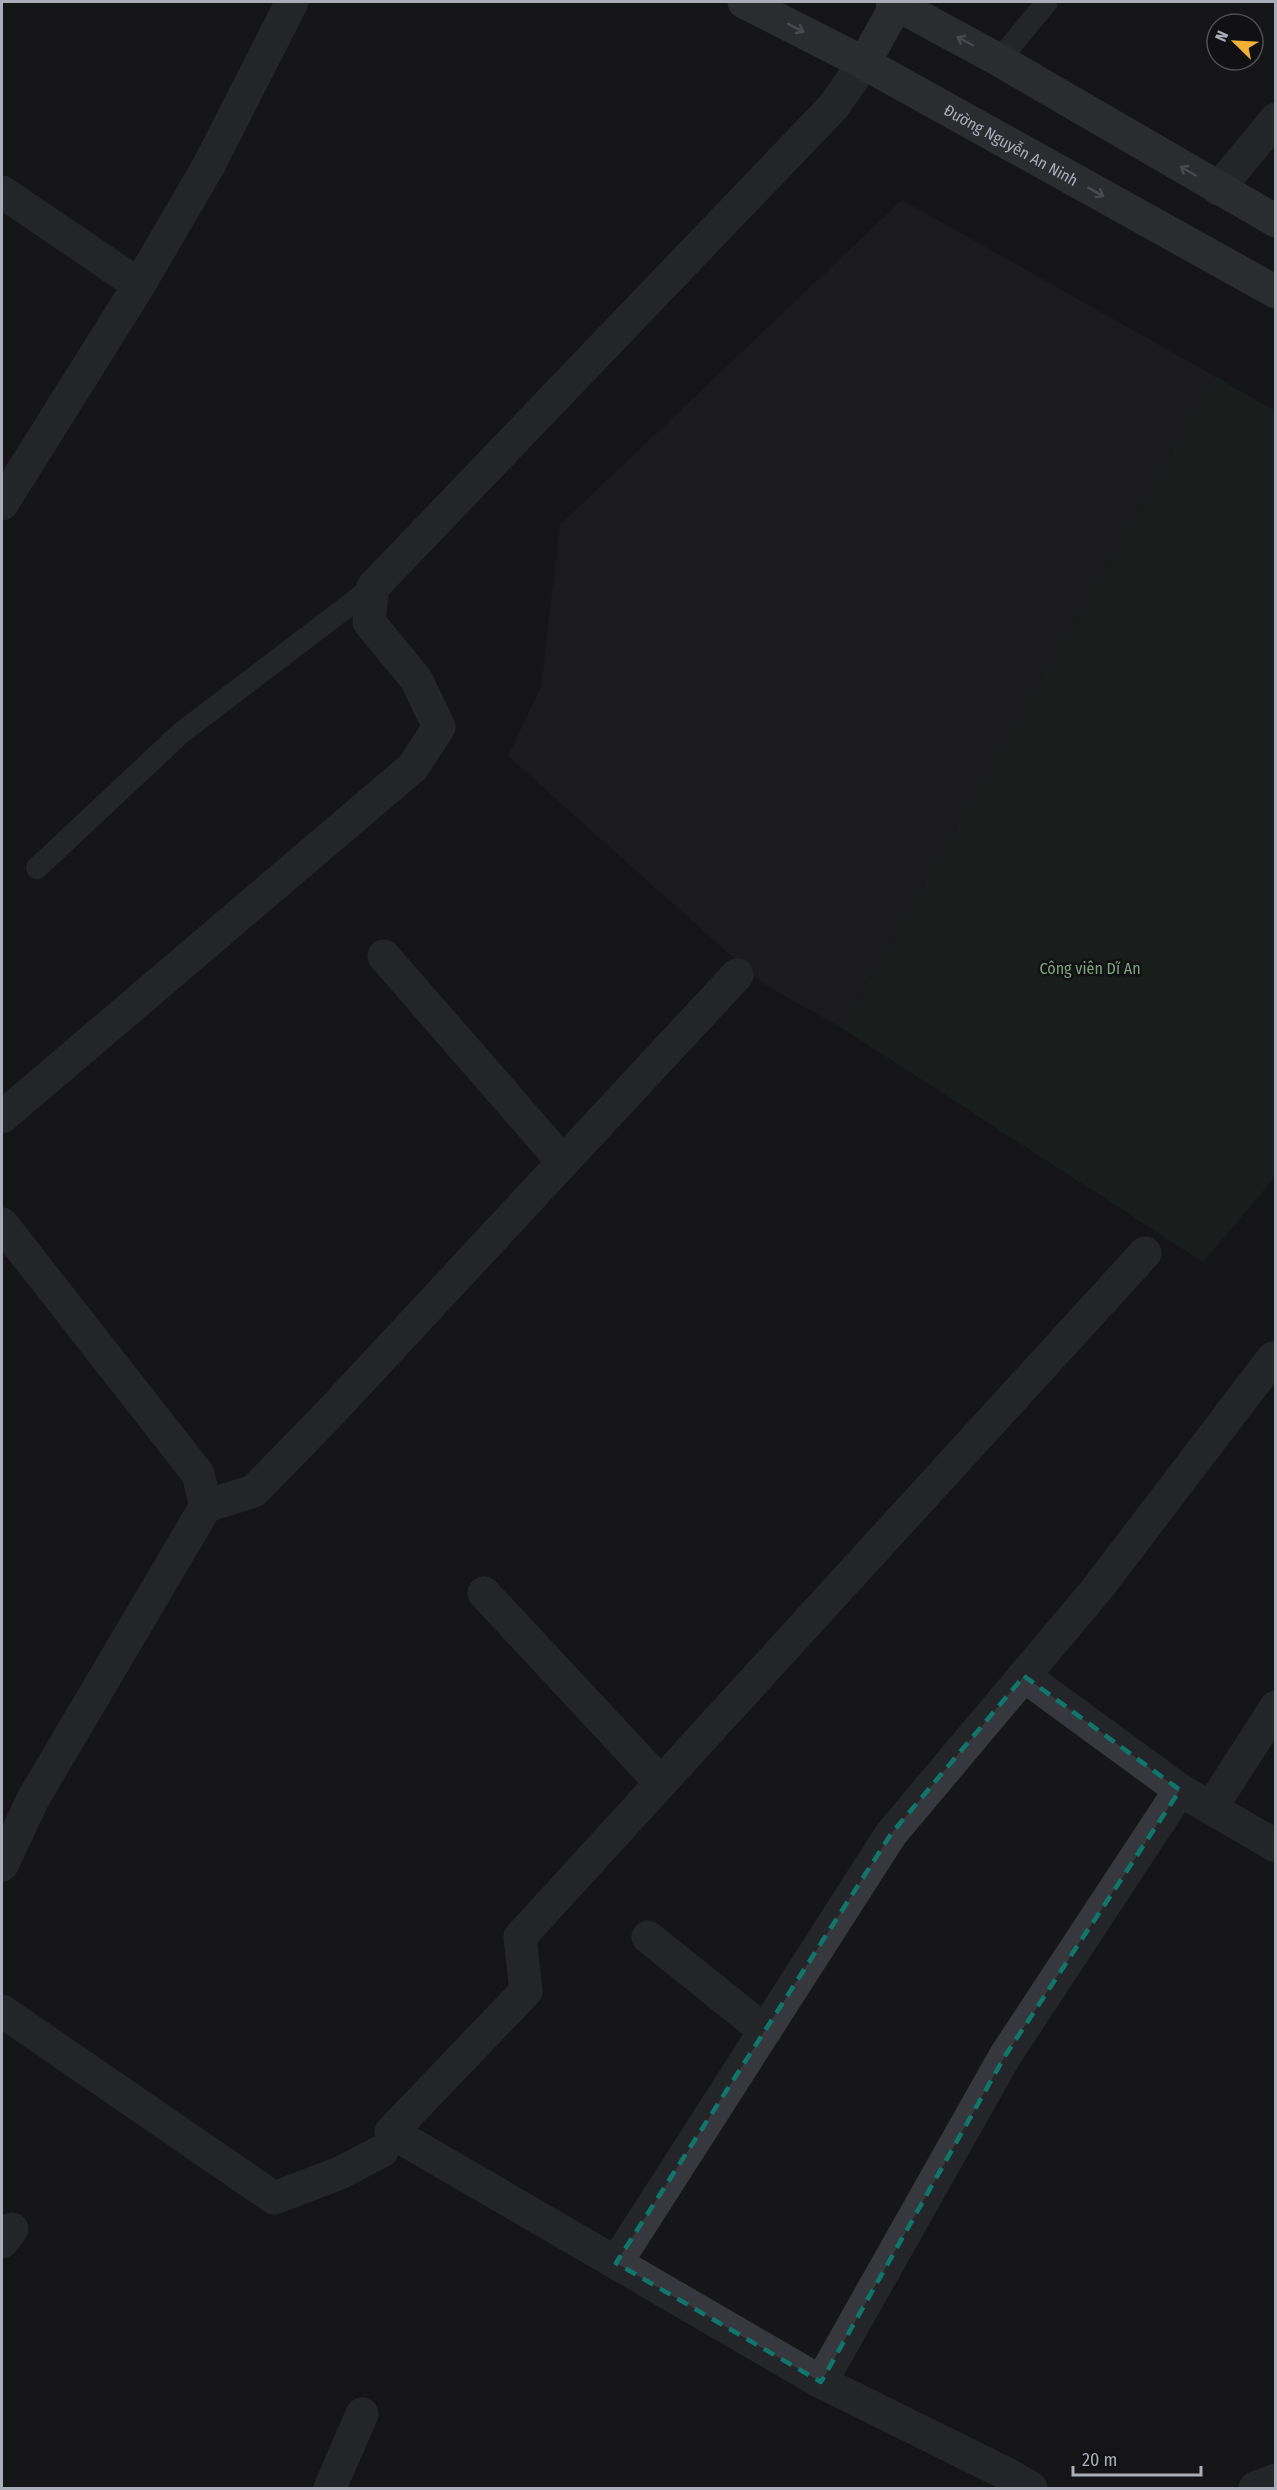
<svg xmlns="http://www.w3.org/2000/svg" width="1277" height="2490" font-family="'Fira Sans Condensed',sans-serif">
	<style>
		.built { fill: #222225 }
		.green { fill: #1e261f }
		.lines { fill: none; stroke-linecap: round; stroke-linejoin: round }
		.service { stroke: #37383d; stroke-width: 22 }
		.minor { stroke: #37383d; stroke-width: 33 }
		.secondary { stroke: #45474d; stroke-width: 33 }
		.oneway { stroke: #858993 }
		.marked { fill: none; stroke: #0f766e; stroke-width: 4.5; stroke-dasharray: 12 8; stroke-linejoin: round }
		.labels { text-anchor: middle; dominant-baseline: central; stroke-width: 5; stroke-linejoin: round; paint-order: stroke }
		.street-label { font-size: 16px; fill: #a8adb8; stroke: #111113 }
		.park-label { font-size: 16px; fill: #7fa381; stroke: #111113 }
	</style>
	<rect width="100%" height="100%" fill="#161618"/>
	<path class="built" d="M902,200L1216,377L842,1028L762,983L508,756L541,687L560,525Z"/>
	<path class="green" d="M1216,377L1275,411L1276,1176L1203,1262L842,1028Z"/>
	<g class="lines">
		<g class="service">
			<path d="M999,60L1047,2"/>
			<path d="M37,868L181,733L373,587"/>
		</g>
		<g class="minor">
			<path d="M1218,189L1276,119"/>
			<path d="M2,192L139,285"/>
			<path d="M2,504L139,285L209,165L292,2"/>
			<path d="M384,956L563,1162"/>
			<path d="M2,1117L413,767L439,727L416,679L369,622L373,587L833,107L864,63"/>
			<path d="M2,1224L198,1474L206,1506L33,1799L2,1865"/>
			<path d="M206,1506L254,1491L328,1415L737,975"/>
			<path d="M484,1593L660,1782"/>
			<path d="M1024,1676L1180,1790L1276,1846"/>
			<path d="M1211,1808L1276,1707"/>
			<path d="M648,1937L765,2031"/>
			<path d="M2,2011L274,2198L340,2173L382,2151"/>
			<path d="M2,2242L12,2229"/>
			<path d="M616,2263L891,1834L1097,1589L1273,1358"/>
			<path d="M821,2382L1005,2056L1180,1790"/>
			<path d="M330,2488L362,2414"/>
			<path d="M1031,2488L1009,2475L821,2382L391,2132L526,1991L520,1937L1145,1253"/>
			<path d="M1255,2488L1276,2480"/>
		</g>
		<g class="secondary">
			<path id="s1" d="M744,2L864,63L1276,292"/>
			<path d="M892,2L999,60L1276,221"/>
			<path d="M864,63L897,4"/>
		</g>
	</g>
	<defs><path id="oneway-shaft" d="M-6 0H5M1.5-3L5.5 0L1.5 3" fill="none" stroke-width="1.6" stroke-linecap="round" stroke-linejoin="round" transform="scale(1.5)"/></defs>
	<g class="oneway">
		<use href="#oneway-shaft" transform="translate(796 28) rotate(27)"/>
		<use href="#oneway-shaft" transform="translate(965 41) rotate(-152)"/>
		<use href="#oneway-shaft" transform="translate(1188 171) rotate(-150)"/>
		<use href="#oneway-shaft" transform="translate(1096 192) rotate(29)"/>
	</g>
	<path d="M0 0H1277V2490H0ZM1024,1676L1180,1790L1005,2056L821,2382L616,2263L891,1834Z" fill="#161618" fill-opacity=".55" fill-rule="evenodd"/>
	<path class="marked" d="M1024,1676L1180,1790L1005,2056L821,2382L616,2263L891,1834Z"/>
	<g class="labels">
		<g class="street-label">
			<text stroke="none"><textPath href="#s1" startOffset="303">Đường Nguyễn An Ninh</textPath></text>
		</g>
		<g class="park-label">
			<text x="1090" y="968">Công viên Dĩ An</text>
		</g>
	</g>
	<rect width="1277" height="2490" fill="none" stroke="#a8adb8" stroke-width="6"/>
	<g transform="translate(1235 42) rotate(294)"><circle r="28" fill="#111113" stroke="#4d4f55" stroke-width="1.5"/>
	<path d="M0-4.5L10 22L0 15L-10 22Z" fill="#f2b134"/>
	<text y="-9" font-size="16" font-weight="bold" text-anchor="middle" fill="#a8adb8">N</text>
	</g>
	<path d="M1073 2466v9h128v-9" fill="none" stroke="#a8adb8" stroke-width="3"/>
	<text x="1082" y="2466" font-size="18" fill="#a8adb8" stroke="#111113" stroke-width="4.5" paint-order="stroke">20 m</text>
</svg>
